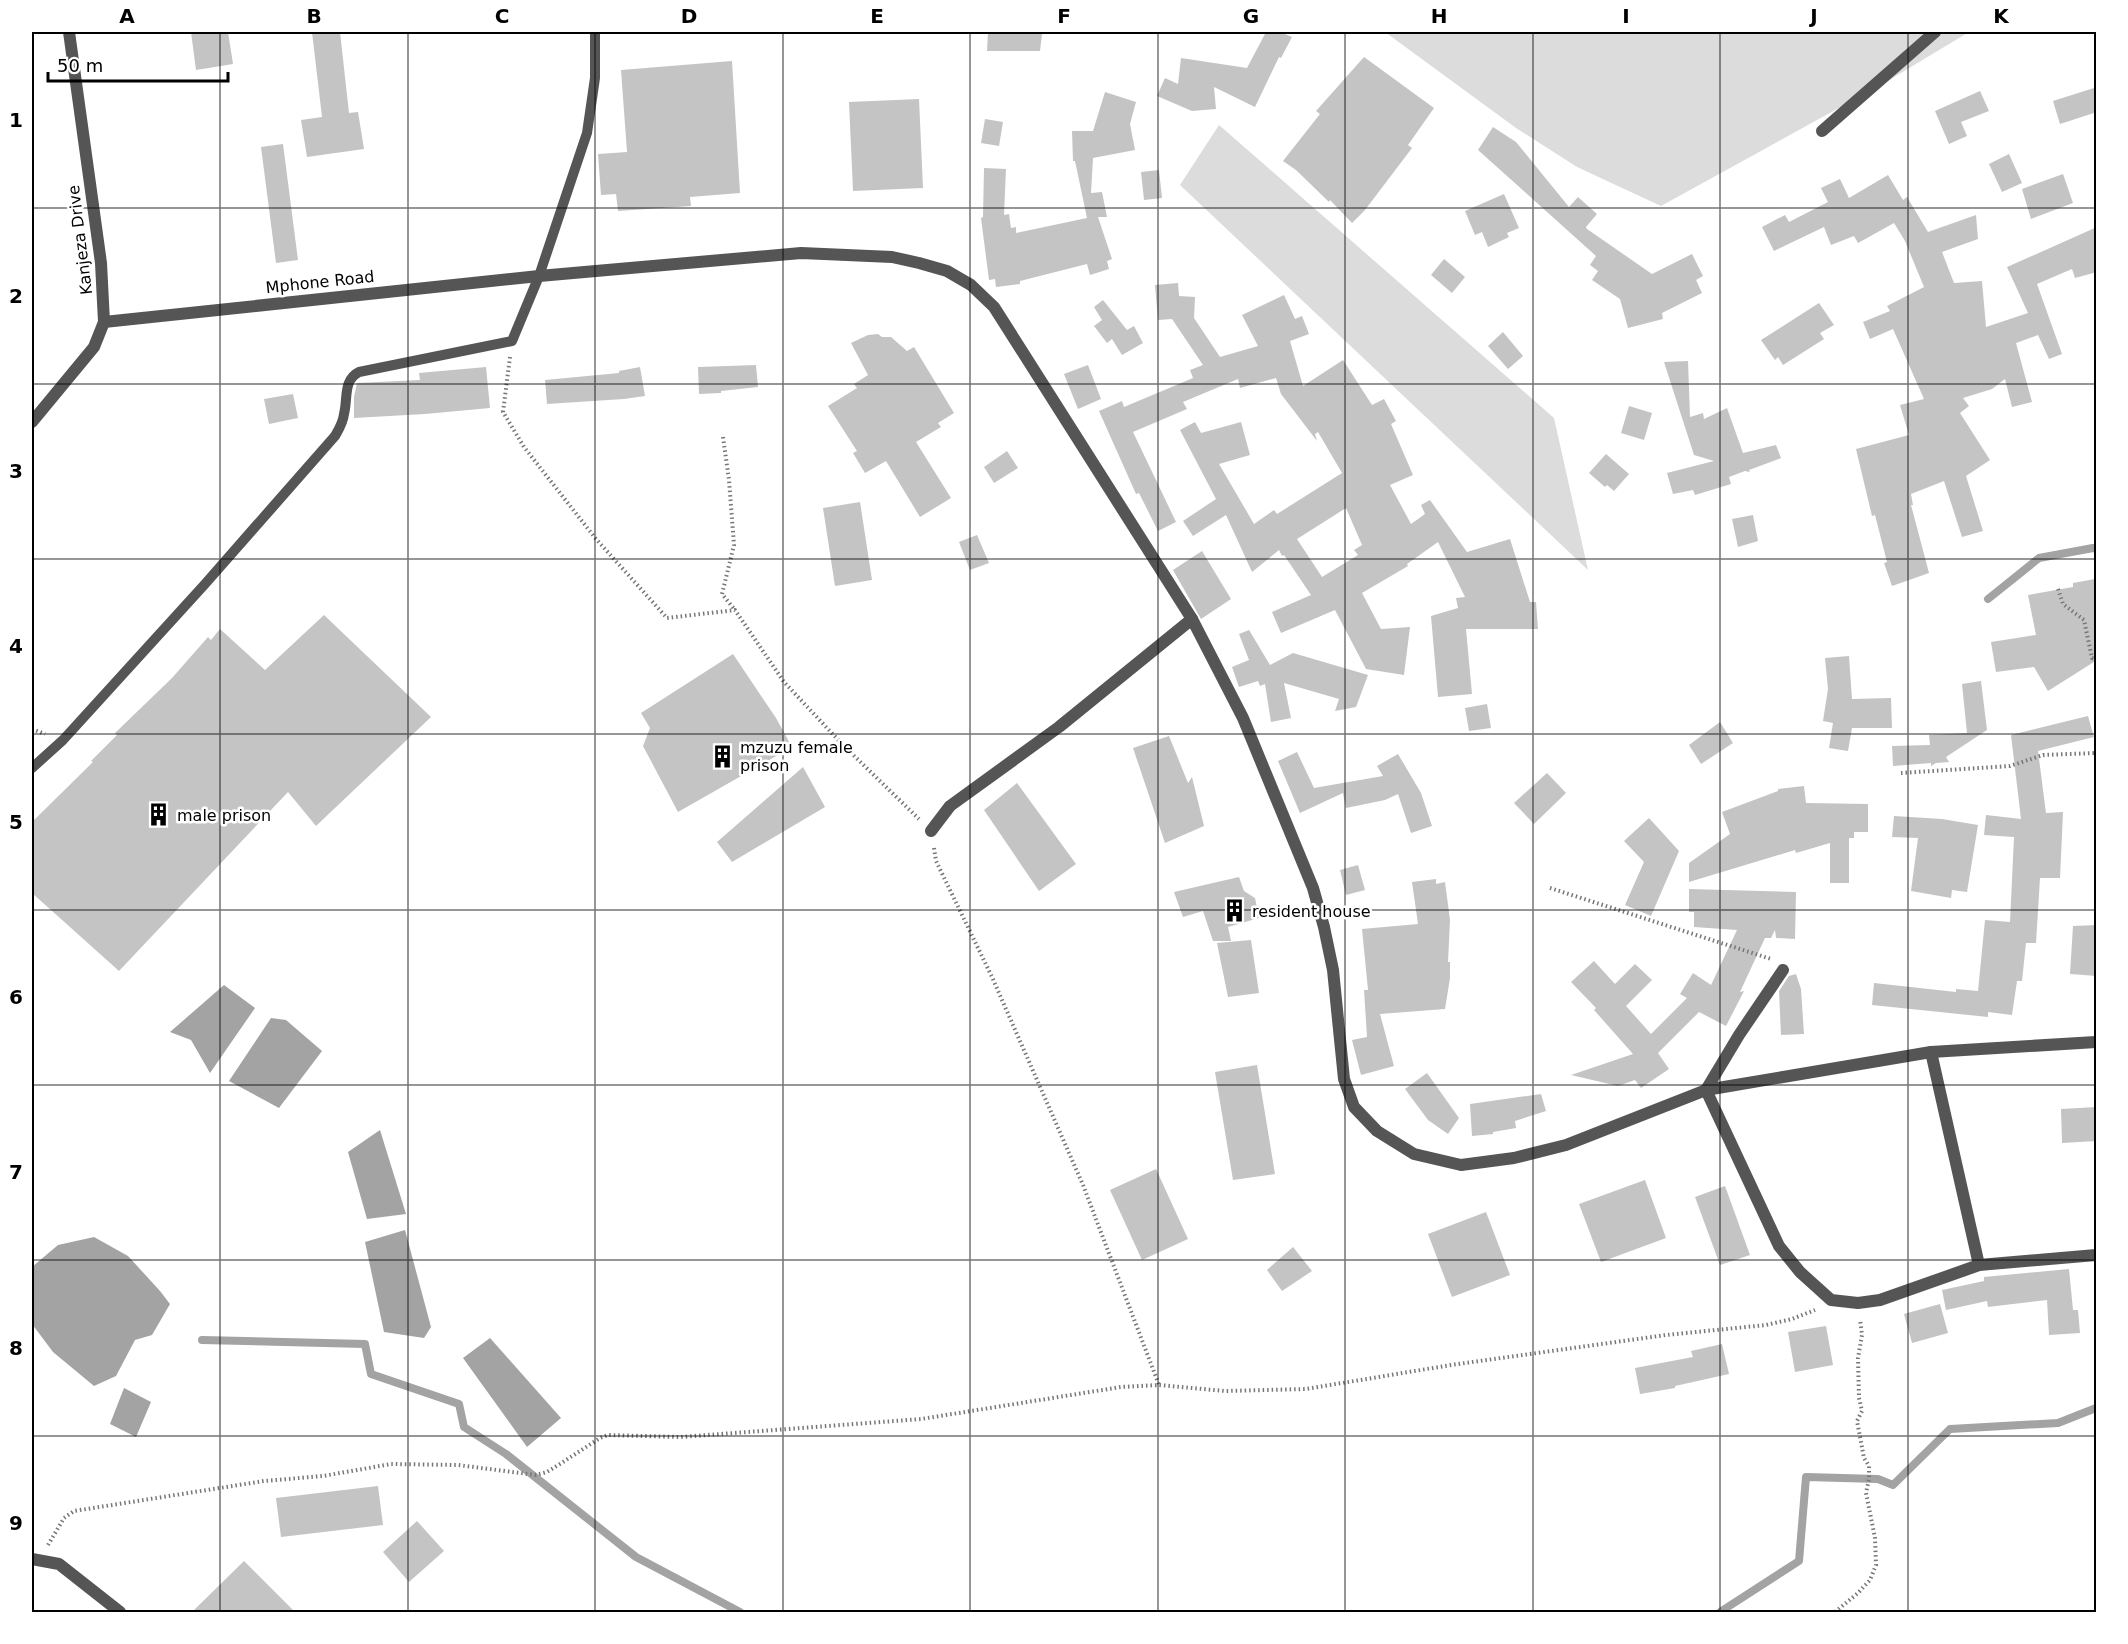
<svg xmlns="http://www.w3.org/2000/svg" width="2128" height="1644" font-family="'DejaVu Sans',sans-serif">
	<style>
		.green { fill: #dcdcdc }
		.water { fill: #a3a3a3 }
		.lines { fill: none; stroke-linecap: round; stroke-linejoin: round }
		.stream { stroke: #a3a3a3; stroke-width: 8 }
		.building { fill: #c4c4c4; fill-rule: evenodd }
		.path { stroke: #777; stroke-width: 4; stroke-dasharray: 1.5 3; stroke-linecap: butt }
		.lane { stroke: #555; stroke-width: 10 }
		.street { stroke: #555; stroke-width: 12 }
		.grid { fill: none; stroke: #000; stroke-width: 1.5; stroke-opacity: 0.55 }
		.labels { text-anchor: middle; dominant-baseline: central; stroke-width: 5; stroke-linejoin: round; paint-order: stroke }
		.street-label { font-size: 16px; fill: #000; stroke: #fff }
		.poi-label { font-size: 16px; fill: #000; stroke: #fff; text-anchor: start }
		.neatline { fill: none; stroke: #000; stroke-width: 2 }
		.grid-label { font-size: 20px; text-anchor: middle; font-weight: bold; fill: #000 }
	</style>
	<rect width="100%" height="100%" fill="#fff"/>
	<g class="green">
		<path d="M1385,32H1969L1886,82L1661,206L1577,167L1516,128Z"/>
		<path d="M1219,125L1554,418L1588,570L1180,185Z"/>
	</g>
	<g class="water">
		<path d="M224,985L255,1008L210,1073L191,1040L170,1032Z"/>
		<path d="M271,1018L286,1020L322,1051L279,1108L229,1081Z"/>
		<path d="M380,1130L406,1214L367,1219L348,1152Z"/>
		<path d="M405,1230L431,1327L424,1338L384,1332L365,1242Z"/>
		<path d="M94,1237L128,1256L160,1291L170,1304L152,1335L135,1340L116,1376L94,1386L53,1352L32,1324V1267L58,1245Z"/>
		<path d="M490,1338L561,1418L527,1447L463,1358Z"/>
		<path d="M124,1388L151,1402L136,1437L110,1424Z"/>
	</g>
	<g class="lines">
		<g class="stream">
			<path d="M1988,599L2039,558L2093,548L2096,549"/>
			<path d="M202,1340L365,1344L371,1374L459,1404L464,1427L506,1454L636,1557L740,1612"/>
			<path d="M1720,1612L1799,1561L1806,1477L1878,1479L1893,1485L1950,1429L2058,1423L2096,1408"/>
		</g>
	</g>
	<g class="building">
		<path d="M191,32H228L233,64L196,70Z"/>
		<path d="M312,32H340L349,113L358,112L364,149L307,157L301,120L322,117Z"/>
		<path d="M988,32H1021L1042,34L1040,51H987Z"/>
		<path d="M1266,32H1280L1292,37L1281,58L1279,57L1255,107L1214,87L1216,109L1192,111L1157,96L1165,78L1178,84L1181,58L1247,68Z"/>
		<path d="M1364,57L1434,108L1408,145L1412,148L1365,210L1352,223L1330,200L1329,202L1296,170L1283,161L1320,114L1316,111Z"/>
		<path d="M732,61L740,193L690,197L691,206L618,211L616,194L601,195L598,154L627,152L621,70Z"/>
		<path d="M2097,87V112L2060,124L2053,101Z"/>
		<path d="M1980,91L1989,111L1961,122L1967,136L1949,144L1935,111Z"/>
		<path d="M1105,92L1136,102L1130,124L1135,150L1093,158L1091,193L1102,192L1107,217H1098L1112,259L1107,261L1109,269L1090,275L1087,264L1020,281V284L996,287L995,279L989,280L981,218L983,217L984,168L1006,169L1004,215L1009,214L1011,228L1016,227V233L1087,218L1075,161H1073L1072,131H1093Z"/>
		<path d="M919,99L923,188L853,191L849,102Z"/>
		<path d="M985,119L1003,122L999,146L981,143Z"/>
		<path d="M1493,127L1516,142L1569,207L1578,197L1597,214L1586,227L1587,229L1652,274L1692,254L1703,276L1696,280L1702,293L1662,313L1663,319L1628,328L1620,299L1592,280L1598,271L1590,265L1596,256L1478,150Z"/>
		<path d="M283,144L298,260L276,263L261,147Z"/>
		<path d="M2009,154L2022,183L2002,192L1989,164Z"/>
		<path d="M1159,170L1162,198L1144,200L1141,172Z"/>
		<path d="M2063,174L2073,203L2031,219L2022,189Z"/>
		<path d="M1888,175L1903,200L1907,197L1928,232L1976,215L1978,239L1942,252L1954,283L1982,281L1986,327L2028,313L2007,267L2097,227V272L2075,278L2072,269L2037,284L2062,354L2049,359L2038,335L2016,343L2032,402L2012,407L2005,379L1992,389L1963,398L1969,406L1960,413L1990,460L1966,476L1983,531L1962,537L1944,481L1911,494L1913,505H1911L1929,573L1892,586L1884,563L1887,562L1875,515L1872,516L1856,449L1909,435L1900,405L1924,399L1893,329L1870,339L1863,322L1890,311L1887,306L1924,287L1905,241L1894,223L1858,243L1854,236L1831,245L1824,227L1774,251L1762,227L1785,215L1789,222L1828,202L1821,188L1840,179L1849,198Z"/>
		<path d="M1504,194L1519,228L1507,233L1509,237L1488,247L1482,232L1475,235L1465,211Z"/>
		<path d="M1444,259L1465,277L1452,293L1431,275Z"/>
		<path d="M1178,283L1179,296L1195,297L1194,318L1220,357L1258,346L1242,315L1284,295L1295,319L1302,316L1309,334L1290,341L1303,386L1343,360L1372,405L1384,399L1396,421L1391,424L1413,475L1390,485L1411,524L1425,514L1421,505L1430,500L1467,552L1510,539L1530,602H1536L1538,629H1466L1472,694L1438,697L1431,616L1458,608L1456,598L1465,597L1438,542L1407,564L1408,566L1362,593L1381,629L1410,627L1404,675L1366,669L1335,610L1281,633L1272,612L1311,595L1284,555L1282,556L1279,550L1252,572L1226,515L1193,536L1183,521L1216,499L1180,430L1195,422L1201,433L1241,422L1250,455L1219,464L1254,524L1274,510L1277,514L1342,473L1318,432L1315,434L1317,441L1281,394L1276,378L1240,388L1238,379L1183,402L1187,409L1133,432L1176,522L1158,531L1139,493L1136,494L1099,411L1122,401L1124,407L1193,378L1190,370L1203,365L1172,319L1158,320L1155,285ZM1346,508L1362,545L1354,550L1358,555L1322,577L1297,539Z"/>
		<path d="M1103,300L1127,330L1134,326L1143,343L1122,355L1112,339L1107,343L1094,326L1102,320L1094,307Z"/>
		<path d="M1819,303L1834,325L1820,333L1824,339L1783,365L1778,357L1775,360L1761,340Z"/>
		<path d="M1503,332L1523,356L1508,369L1488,346Z"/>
		<path d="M878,334L882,337H891L907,351L914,347L954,413L938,423L941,427L916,442L951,498L920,517L886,461L865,473L853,453L857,451L828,406L857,388L854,384L868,375L851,343L868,335Z"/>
		<path d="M1688,361L1690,417L1703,413L1704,419L1727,408L1743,453L1776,445L1781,458L1749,470L1750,472L1745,471L1729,477L1731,484L1695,495L1693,490L1673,494L1667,473L1714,461L1694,455L1664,362Z"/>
		<path d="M756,365L758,387L721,391V393L699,394L698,367Z"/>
		<path d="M1088,365L1101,399L1078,409L1064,374Z"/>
		<path d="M486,367L490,408L425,414L354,418V397L357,383L420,380L419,373Z"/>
		<path d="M640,367L645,396L624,399L547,404L545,380L619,373V371Z"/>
		<path d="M293,394L298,418L269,424L264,399Z"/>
		<path d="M1629,406L1652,413L1644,440L1621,433Z"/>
		<path d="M1007,451L1018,468L994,483L984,467Z"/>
		<path d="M1606,454L1629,474L1614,491L1607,485L1605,487L1589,473Z"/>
		<path d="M860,502L872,580L835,586L823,508Z"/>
		<path d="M1753,515L1758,541L1738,547L1732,519Z"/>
		<path d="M977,535L989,563L970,570L959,542Z"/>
		<path d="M1202,551L1231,599L1201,619L1173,570Z"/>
		<path d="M2095,579L2097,660L2048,691L2034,667L1996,672L1991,642L2036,635L2028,595L2073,587V583Z"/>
		<path d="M324,615L431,717L316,826L288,792L119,971L32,893V822L93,762L91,761L117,735L115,733L172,678L208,637L211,640L220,629L265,670Z"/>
		<path d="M1249,630L1270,665L1293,653L1368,675L1356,707L1335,711L1339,699L1284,683L1291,718L1271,722L1265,684L1260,686L1258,681L1239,687L1232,667L1249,660L1239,634Z"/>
		<path d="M733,654L776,718L792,747L678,812L643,746L650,728L641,713Z"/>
		<path d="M1849,656L1852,699L1891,698L1892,728H1852L1848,751L1829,748L1833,723L1823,721L1828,689L1825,658Z"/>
		<path d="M1981,681L1987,730L1946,757L1949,762L1936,763L1931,766V763L1893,766L1892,746L1930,745L1929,735L1967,733L1962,684Z"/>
		<path d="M1487,704L1491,728L1469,731L1465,708Z"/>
		<path d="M2088,716L2094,737L2038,751L2046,813L2063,812L2060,878H2040L2036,943H2026L2022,981H2017L2012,1015L1988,1012V1017L1872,1005L1874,983L1956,992V989L1978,991L1985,920L2010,922L2014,837L1984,835L1986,815L2021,819L2011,735Z"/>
		<path d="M1720,722L1733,743L1701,764L1689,745Z"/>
		<path d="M1169,736L1188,783L1192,777L1204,826L1165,843L1133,748Z"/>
		<path d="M1297,752L1314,788L1383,776L1377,766L1398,754L1421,793L1432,826L1411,833L1398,794L1385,800L1346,808L1343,793L1300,813L1278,761Z"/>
		<path d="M803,767L825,807L732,862L717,842Z"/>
		<path d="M1547,773L1566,793L1534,824L1514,803Z"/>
		<path d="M1017,783L1076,864L1039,891L984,810Z"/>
		<path d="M1804,786L1806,803L1868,804V832H1854V838H1849V883H1830V843L1796,853L1795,850L1689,882V863L1730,834L1722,812L1778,791V789Z"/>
		<path d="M1894,816L1942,819L1978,825L1967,892L1952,890L1951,898L1911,891L1918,838L1892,837Z"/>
		<path d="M1649,818L1679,851L1651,916L1625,905L1644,862L1624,841Z"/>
		<path d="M1358,865L1365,890L1346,895L1340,870Z"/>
		<path d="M1239,877L1244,891L1255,898L1259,918L1228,927L1231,941H1213L1203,911L1183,917L1174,892Z"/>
		<path d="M1436,879V884L1445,882L1450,920L1448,962H1450V978L1445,1009L1380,1014L1394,1066L1361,1075L1352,1040L1367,1037L1364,990H1368L1362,929L1418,924L1412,882Z"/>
		<path d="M1689,889L1796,892L1795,939L1776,938L1775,930L1771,938H1765L1740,992L1744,991L1726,1026L1699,1012L1658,1053L1669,1069L1641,1088L1635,1080L1618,1086L1571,1075L1633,1054L1594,1010L1596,1008L1571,982L1594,961L1615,984L1635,964L1652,980L1626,1006L1651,1034L1687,998L1680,994L1693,973L1711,985L1737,930L1694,927V912H1689Z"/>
		<path d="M2097,925V976L2070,974L2073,926Z"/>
		<path d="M1251,940L1259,993L1228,997L1217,943Z"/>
		<path d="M1796,974L1801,989L1804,1034L1781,1035L1779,991L1789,976Z"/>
		<path d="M1257,1065L1275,1174L1233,1180L1215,1072Z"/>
		<path d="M1427,1073L1459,1118L1448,1134L1428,1120L1405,1089Z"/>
		<path d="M1541,1094L1546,1111L1515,1121L1516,1128L1493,1132V1134L1472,1136L1470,1104Z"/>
		<path d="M2097,1107V1141L2062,1143L2061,1109Z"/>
		<path d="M1156,1169L1188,1239L1142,1260L1110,1190Z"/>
		<path d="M1645,1180L1666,1238L1601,1262L1579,1204Z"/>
		<path d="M1725,1186L1750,1255L1720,1265L1695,1197Z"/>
		<path d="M1486,1212L1510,1275L1452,1297L1428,1234Z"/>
		<path d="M1293,1247L1312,1271L1282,1291L1267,1270Z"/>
		<path d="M2069,1269L2073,1310H2078L2080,1333L2049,1335L2047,1300L1988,1307L1987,1301L1946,1310L1942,1290L1984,1281V1277Z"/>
		<path d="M1940,1304L1948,1333L1912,1343L1904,1314Z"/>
		<path d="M1826,1326L1833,1365L1795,1372L1788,1332Z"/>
		<path d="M1722,1344L1729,1374L1675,1386V1388L1640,1394L1635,1368L1693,1357L1691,1351Z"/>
		<path d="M378,1486L383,1525L281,1537L276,1498Z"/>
		<path d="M417,1521L444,1551L409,1582L383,1552Z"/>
		<path d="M244,1561L295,1612H192Z"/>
	</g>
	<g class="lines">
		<g class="path">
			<path d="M510,357L503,412L524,447L596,539L667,618L735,610L784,682L843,745L919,819"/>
			<path d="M723,437L729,480L734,545L722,594L735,610"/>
			<path d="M2058,589L2063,604L2084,620L2092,658L2096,659"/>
			<path d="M32,729L45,734"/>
			<path d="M1901,773L2010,766L2043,755L2096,753"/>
			<path d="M934,848L936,861L992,977L1083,1185L1159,1385"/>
			<path d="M1550,888L1771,959"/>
			<path d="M48,1545L64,1518L74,1511L264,1481L323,1476L391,1464L458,1465L536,1475L547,1472L563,1462L600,1438L608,1435L681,1437L921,1419L1121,1387L1159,1385L1225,1391L1306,1389L1451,1365L1666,1335L1766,1325L1792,1319L1815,1310"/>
			<path d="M1835,1612L1858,1593L1870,1580L1876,1565L1875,1538L1866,1493L1869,1479V1466L1864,1458L1857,1421L1862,1411L1859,1398L1858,1358L1862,1335L1860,1319"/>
		</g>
		<path class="lane" d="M32,768L63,740L205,584L335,436C339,429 343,423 344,414C348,398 343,380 359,372L512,341L539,276L587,133L595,78V32"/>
		<g class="street">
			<path d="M1822,131L1935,32"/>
			<path d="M104,322L539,276L801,253L892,257L919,263L947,271L971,285L994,307L1192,619L1243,718L1313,888L1324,927L1333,970L1344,1079L1354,1107L1377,1131L1414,1154L1461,1165L1514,1158L1566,1145L1706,1090L1931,1052L2096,1042"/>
			<path d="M32,422L94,347L104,322L101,263L69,32"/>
			<path d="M931,831L950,806L1059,727L1192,619"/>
			<path d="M1931,1052L1979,1265"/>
			<path d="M1706,1090L1779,1246L1800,1272L1831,1300L1858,1303L1880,1300L1979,1265L2096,1255"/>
			<path d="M1706,1090L1739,1035L1783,970"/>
			<path d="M32,1559L59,1564L120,1612"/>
		</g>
	</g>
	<path class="grid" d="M220,32V1612M408,32V1612M595,32V1612M783,32V1612M970,32V1612M1158,32V1612M1345,32V1612M1533,32V1612M1720,32V1612M1908,32V1612M32,208H2096M32,384H2096M32,559H2096M32,734H2096M32,910H2096M32,1085H2096M32,1260H2096M32,1436H2096"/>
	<defs>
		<symbol id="building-bare" viewBox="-9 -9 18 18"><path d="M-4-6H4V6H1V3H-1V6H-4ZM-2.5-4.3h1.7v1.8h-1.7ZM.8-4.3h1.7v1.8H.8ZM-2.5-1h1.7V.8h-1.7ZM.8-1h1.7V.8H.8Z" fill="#000" stroke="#fff" stroke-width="2.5" paint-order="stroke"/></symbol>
	</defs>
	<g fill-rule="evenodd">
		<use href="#building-bare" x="706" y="740" width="33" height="33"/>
		<use href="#building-bare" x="142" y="798" width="33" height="33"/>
		<use href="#building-bare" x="1218" y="894" width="33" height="33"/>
	</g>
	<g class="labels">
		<g class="street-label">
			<text transform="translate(80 240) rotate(-97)">Kanjeza Drive</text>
			<text transform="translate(320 282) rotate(-6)">Mphone Road</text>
		</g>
		<g class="poi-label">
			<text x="740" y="747">mzuzu female<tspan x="740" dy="18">prison</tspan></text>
			<text x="177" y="815">male prison</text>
			<text x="1252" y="911">resident house</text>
		</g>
	</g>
	<rect width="2128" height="1644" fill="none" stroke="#ffffff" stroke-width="66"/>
	<path d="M48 72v9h180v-9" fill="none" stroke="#000000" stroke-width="3"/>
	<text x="57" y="72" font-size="18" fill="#000000" stroke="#ffffff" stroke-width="4.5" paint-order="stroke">50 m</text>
	<rect x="33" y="33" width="2062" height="1578" class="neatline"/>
	<g class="grid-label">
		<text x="127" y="23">A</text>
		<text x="314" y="23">B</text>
		<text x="502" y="23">C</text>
		<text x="689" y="23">D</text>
		<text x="877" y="23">E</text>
		<text x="1064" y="23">F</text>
		<text x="1251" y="23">G</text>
		<text x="1439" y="23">H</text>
		<text x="1626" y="23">I</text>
		<text x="1814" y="23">J</text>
		<text x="2001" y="23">K</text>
		<text x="16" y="127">1</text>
		<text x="16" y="303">2</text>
		<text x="16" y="478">3</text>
		<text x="16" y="653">4</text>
		<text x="16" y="829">5</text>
		<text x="16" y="1004">6</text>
		<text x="16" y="1179">7</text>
		<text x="16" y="1355">8</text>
		<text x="16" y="1530">9</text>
	</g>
</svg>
